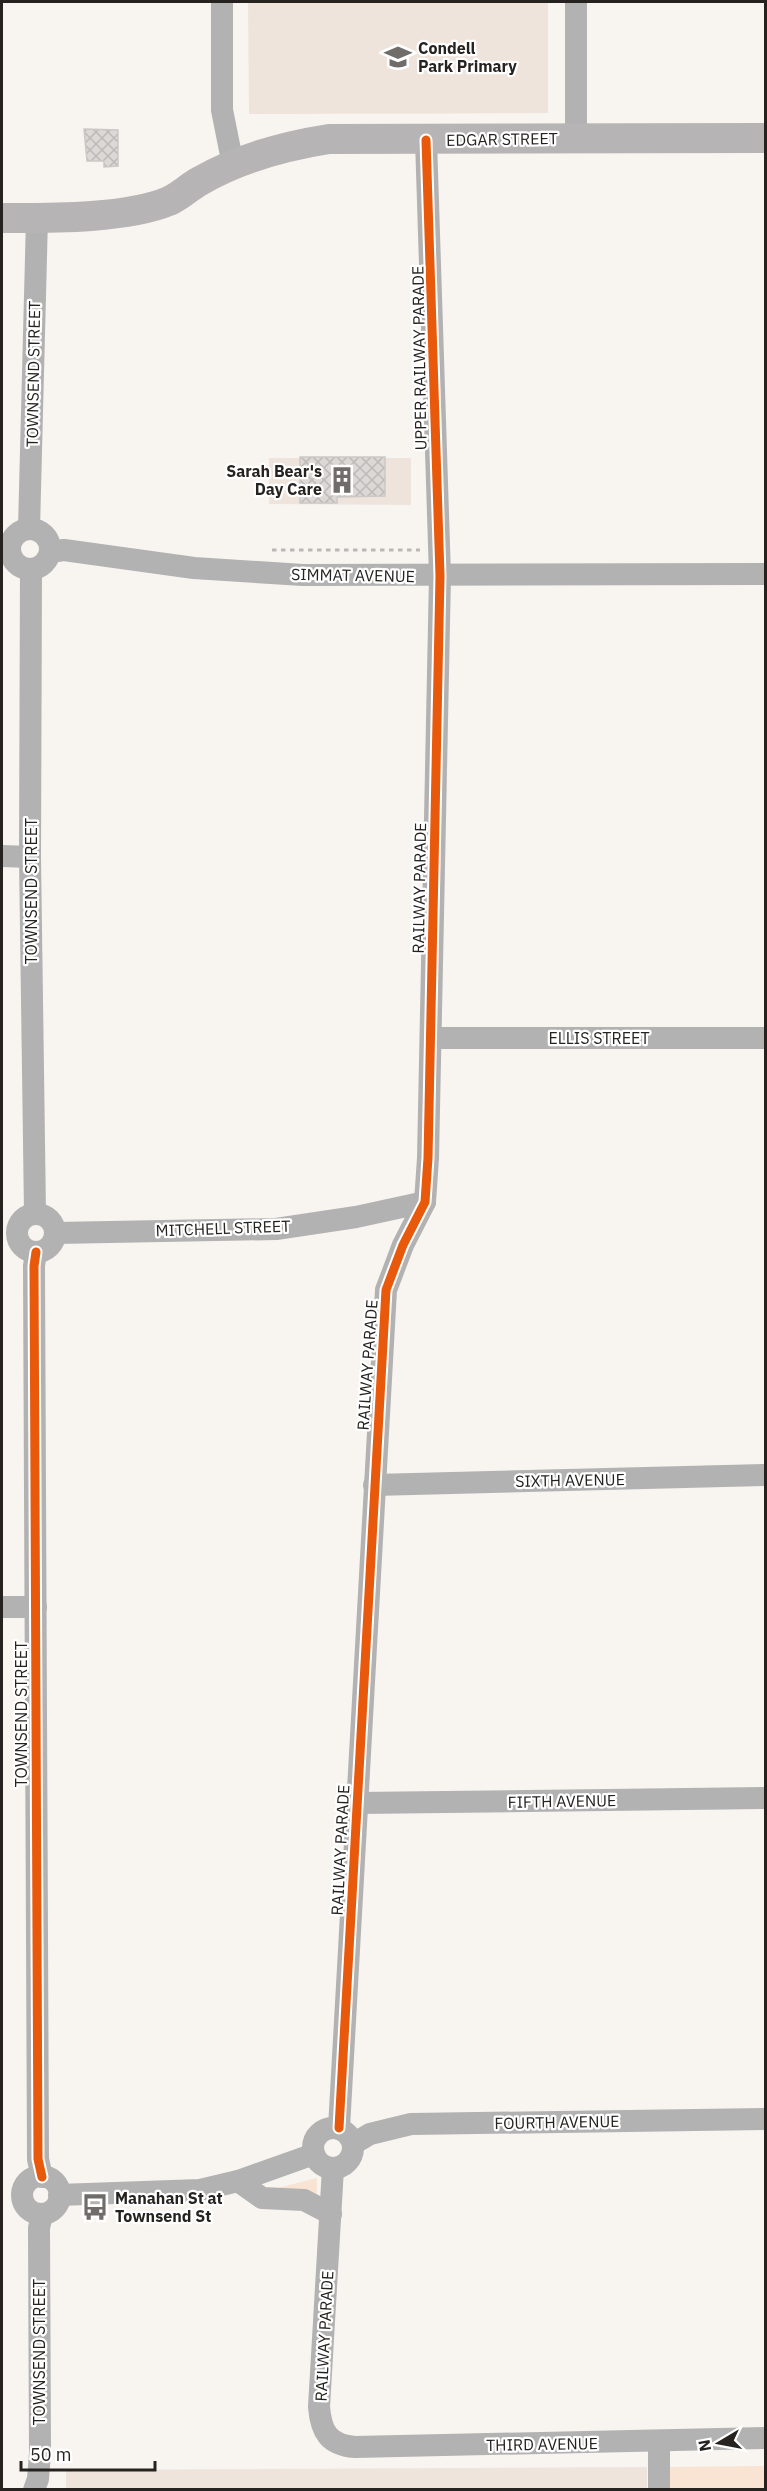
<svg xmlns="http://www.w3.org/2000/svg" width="767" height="2491" font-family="'IBM Plex Sans',sans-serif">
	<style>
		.built { fill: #eee4dc }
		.green { fill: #f9e3d2 }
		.building { fill: url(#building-cross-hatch); stroke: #cbc8c5; stroke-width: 1.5 }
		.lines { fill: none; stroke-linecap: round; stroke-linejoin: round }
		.path { stroke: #b9b8b7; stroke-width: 3; stroke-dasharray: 4.5 4.5; stroke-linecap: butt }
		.minor { stroke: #b2b2b2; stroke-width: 22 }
		.major { stroke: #b6b4b4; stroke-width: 30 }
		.cycleway-casing { stroke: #fff; stroke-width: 13 }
		.cycleway { stroke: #e8590c; stroke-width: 9 }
		.labels { text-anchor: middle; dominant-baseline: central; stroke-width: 4.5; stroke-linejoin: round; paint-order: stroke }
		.poi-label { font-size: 16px; font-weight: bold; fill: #252220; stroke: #fff; text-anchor: start }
		.street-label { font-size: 16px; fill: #252220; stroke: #fff }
	</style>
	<defs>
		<pattern id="building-cross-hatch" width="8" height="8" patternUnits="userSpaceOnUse" patternTransform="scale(1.5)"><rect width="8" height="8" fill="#dcd8d6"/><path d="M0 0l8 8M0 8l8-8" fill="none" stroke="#bdb9b7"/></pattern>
	</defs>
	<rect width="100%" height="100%" fill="#f8f4f0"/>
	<g class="built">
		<path d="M248,2H548V113L249,114Z"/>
		<path d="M269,458H411V505L269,504Z"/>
		<path d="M647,2467V2490L66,2489V2470Z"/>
	</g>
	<g class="green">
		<path d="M317,2178V2198L270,2190Z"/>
		<path d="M765,2466V2489H666V2467Z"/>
	</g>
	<g class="building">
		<path d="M84,129L118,130V166L104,167V161H87Z"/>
		<path d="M300,457H385V496L337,497V503H300Z"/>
	</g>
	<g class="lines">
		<path class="path" d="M272,550H420"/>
		<g class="minor">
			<path d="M222,2V110L233,165"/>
			<path d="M576,2V138"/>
			<path d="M29,529L37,218"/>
			<circle cx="30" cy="549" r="20"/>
			<path d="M50,552L64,550L194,568L303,575L766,574"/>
			<path d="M31,569L30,857L35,1213"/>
			<path d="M2,856L30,857"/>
			<path d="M432,1038H766"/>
			<circle cx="36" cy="1233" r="19"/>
			<path d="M56,1233L276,1229L356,1217L425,1202"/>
			<path d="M36,1252L34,1266L38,2159L42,2177"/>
			<path d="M374,1485L766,1475"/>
			<path d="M2,1607H36"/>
			<path d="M358,1803L766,1798"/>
			<circle cx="333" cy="2148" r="20"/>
			<path d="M339,2128L386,1290L403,1245L425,1202L428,1158L440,576L426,140"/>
			<path d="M353,2144L370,2134L411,2124L766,2119"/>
			<path d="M333,2168L319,2407C321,2432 329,2445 355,2447L766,2438"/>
			<circle cx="41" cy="2195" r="19"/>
			<path d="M238,2181L262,2198L304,2200L331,2214"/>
			<path d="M59,2195L200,2190L238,2181L314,2154"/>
			<path d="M659,2441V2490"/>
			<path d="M34,2490L38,2479L40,2453L39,2228L42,2214"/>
		</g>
		<path class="major" d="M2,218C49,218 126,219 169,201C180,196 189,187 200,181C240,158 284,146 329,139L766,138"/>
		<defs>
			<g id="cycleway">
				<path d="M36,1252L34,1266L38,2159L42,2177"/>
				<path d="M339,2128L386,1290L403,1245L425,1202L428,1158L440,576L426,140"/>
			</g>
		</defs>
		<use href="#cycleway" class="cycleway-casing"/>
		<use href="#cycleway" class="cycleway"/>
	</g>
	<defs>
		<symbol id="school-bare" viewBox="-9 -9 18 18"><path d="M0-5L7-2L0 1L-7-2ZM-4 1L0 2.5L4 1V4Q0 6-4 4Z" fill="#6f6c69" stroke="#fff" stroke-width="2.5" paint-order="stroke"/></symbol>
		<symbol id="building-bare" viewBox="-9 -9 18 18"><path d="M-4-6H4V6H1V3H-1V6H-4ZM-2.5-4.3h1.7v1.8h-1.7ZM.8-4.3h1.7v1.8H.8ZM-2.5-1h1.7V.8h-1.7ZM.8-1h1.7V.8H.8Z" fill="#6f6c69" stroke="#fff" stroke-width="2.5" paint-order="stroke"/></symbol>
		<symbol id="bus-bare" viewBox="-9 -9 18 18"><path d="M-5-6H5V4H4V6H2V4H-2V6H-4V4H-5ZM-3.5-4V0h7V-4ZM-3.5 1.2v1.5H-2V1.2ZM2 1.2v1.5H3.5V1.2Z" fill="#6f6c69" stroke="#fff" stroke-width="2.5" paint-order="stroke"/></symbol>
	</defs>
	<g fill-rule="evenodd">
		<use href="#school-bare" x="379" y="38" width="38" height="38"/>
		<use href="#building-bare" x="323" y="461" width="38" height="38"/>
		<use href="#bus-bare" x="76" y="2188" width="38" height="38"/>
	</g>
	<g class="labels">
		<g class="poi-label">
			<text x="418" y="48">Condell<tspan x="418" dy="18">Park Primary</tspan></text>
			<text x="322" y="471" text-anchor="end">Sarah Bear's<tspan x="322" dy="18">Day Care</tspan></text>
			<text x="115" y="2198">Manahan St at<tspan x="115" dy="18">Townsend St</tspan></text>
		</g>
		<g class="street-label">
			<text transform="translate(502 139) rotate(-1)">EDGAR STREET</text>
			<text transform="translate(419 358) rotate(-91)">UPPER RAILWAY PARADE</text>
			<text transform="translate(33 374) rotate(-89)">TOWNSEND STREET</text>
			<text transform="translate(353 575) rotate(1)">SIMMAT AVENUE</text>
			<text transform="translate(419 888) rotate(-89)">RAILWAY PARADE</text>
			<text transform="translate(31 891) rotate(-90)">TOWNSEND STREET</text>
			<text x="599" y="1038">ELLIS STREET</text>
			<text transform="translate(223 1228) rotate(-2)">MITCHELL STREET</text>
			<text transform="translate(367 1365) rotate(-86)">RAILWAY PARADE</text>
			<text transform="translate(570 1480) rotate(-1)">SIXTH AVENUE</text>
			<text transform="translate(21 1714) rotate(-90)">TOWNSEND STREET</text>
			<text transform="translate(562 1801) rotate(-1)">FIFTH AVENUE</text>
			<text transform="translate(340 1850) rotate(-87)">RAILWAY PARADE</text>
			<text transform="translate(557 2122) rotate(-1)">FOURTH AVENUE</text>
			<text transform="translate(324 2336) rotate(-87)">RAILWAY PARADE</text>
			<text transform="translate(39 2352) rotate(-90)">TOWNSEND STREET</text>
			<text transform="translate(542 2444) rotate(-1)">THIRD AVENUE</text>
		</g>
	</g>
	<rect width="767" height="2491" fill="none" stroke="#252220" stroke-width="6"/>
	<g transform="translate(719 2443) rotate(260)" stroke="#ffffff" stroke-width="4.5" paint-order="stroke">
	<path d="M0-4.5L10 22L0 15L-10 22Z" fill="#252220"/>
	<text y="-9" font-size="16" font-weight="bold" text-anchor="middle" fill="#252220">N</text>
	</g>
	<path d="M21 2461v9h134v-9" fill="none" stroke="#252220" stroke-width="3"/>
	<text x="30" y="2461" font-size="18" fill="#252220" stroke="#ffffff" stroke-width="4.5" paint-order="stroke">50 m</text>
</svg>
